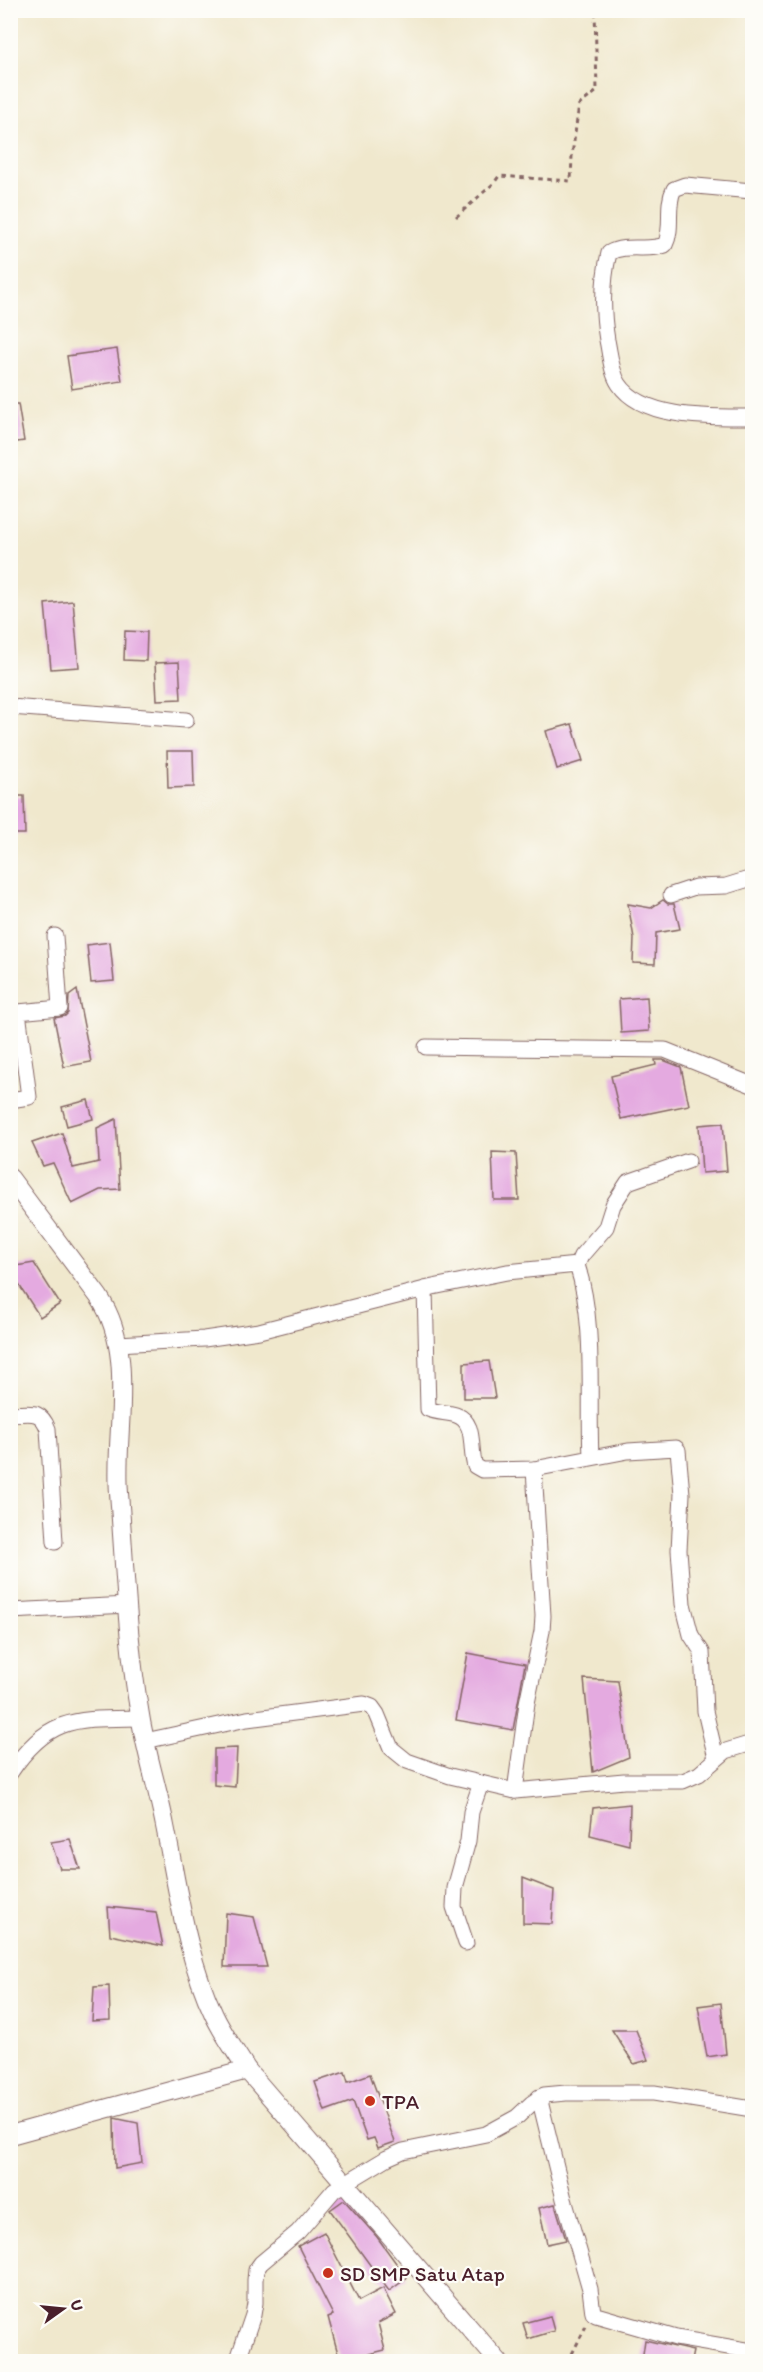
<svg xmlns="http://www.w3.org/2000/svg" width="763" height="2372" font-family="Itim,sans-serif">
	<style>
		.building { fill: #e4aae0 }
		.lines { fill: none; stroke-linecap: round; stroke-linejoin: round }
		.minor-casing { stroke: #846564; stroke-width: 17 }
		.tertiary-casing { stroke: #846564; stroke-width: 20 }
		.path { stroke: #846564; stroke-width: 3; stroke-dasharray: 4.5 4.5; stroke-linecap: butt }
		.minor { stroke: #fff; stroke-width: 15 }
		.tertiary { stroke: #fff; stroke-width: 18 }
		.poi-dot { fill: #c8321e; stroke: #fdfcf7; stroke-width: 2 }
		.labels { text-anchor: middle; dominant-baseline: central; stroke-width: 4.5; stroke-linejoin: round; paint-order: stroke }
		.poi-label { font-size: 21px; fill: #4a1f2b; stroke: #fdfcf7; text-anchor: start }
	</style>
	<rect width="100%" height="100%" fill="#fdfcf7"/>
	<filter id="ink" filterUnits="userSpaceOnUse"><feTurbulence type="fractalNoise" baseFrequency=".0167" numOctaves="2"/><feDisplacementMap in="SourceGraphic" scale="12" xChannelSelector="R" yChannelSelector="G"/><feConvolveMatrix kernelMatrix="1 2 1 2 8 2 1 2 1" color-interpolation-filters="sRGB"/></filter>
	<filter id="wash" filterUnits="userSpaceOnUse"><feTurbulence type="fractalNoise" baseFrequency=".008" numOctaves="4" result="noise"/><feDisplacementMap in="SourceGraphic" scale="24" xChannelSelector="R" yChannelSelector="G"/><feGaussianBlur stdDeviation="1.35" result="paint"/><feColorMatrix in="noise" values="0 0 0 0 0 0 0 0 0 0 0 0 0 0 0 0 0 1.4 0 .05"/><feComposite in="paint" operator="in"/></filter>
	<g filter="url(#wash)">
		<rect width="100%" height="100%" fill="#f0e8cd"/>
		<g id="blocks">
			<g class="building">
				<path d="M117,349L122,381L72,389L67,356Z"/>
				<path d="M10,404H18L24,441L10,443Z"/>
				<path d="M73,601L79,667L51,669L45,604Z"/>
				<path d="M125,631L147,632L146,661L124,660Z"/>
				<path d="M179,662L181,699L157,700L155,663Z"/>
				<path d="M572,724L583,761L557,769L546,731Z"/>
				<path d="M167,751H193L194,787L168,788Z"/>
				<path d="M10,796H24L25,834H10Z"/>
				<path d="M663,900L668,904H674L680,929L656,933L655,964L633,963L634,938L628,904L651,908Z"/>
				<path d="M110,942L114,981L91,983L87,945Z"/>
				<path d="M77,990L91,1062L64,1067L54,1018L65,1016L68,1013L69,996Z"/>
				<path d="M647,997L649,1031L621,1033L619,999Z"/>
				<path d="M655,1060H663L681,1067L689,1105L621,1119L611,1076L656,1065Z"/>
				<path d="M88,1100L93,1119L67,1126L62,1107Z"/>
				<path d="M116,1119L120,1189L100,1190L72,1204L53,1163L43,1166L32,1143L62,1133L73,1168L99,1162L97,1128Z"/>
				<path d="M723,1123L727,1171L702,1173L699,1125Z"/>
				<path d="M492,1152L516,1153L519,1200H494Z"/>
				<path d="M34,1263L60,1304L40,1317L10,1271V1267Z"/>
				<path d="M489,1361L495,1398H464V1363Z"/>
				<path d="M468,1653L525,1664L513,1730L456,1720Z"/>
				<path d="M584,1679L618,1681L629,1757L593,1772Z"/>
				<path d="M237,1748L235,1787L214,1785V1749Z"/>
				<path d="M630,1804L629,1845L590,1835L593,1808Z"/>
				<path d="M70,1839L80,1869H60L51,1842Z"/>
				<path d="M523,1878L554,1890L552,1924L523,1923Z"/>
				<path d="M108,1907L156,1912L163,1946L110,1935Z"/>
				<path d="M226,1913L254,1917L267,1967H224Z"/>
				<path d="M109,1986L110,2020L92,2021L94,1987Z"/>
				<path d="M721,2003L726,2054L707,2057L698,2006Z"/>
				<path d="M612,2030H636L648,2060L634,2064Z"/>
				<path d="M345,2072L348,2082L370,2074L395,2142L378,2148L374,2138L367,2140L353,2101L325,2111L315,2082Z"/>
				<path d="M114,2118L138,2123L142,2163L115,2168Z"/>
				<path d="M344,2200L377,2237L407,2278L389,2291L330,2210Z"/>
				<path d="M555,2204L566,2240L547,2244L539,2208Z"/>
				<path d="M324,2232L359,2301L383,2288L396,2314L378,2323L385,2350L340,2361L328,2317L333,2315L298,2246Z"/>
				<path d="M550,2316L554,2331L528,2339L523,2323Z"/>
				<path d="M645,2340L693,2351L691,2361H642Z"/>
			</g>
		</g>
	</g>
	<g filter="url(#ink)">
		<use href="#blocks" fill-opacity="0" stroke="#846564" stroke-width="1.5"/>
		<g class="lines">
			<defs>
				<g id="minor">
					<path d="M752,191L685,185L674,189C665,207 674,227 665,245C647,252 626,243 609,253C602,282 602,310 607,340C610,354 611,372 619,384C643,420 713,417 752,417"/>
					<path d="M10,707L186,720"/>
					<path d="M671,895L695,887L726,886L752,878"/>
					<path d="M426,1047L665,1050L752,1085"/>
					<path d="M10,1100L29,1097L18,1012L60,1008L55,936"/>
					<path d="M577,1265L581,1256L606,1227L613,1205L628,1182L688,1161"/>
					<path d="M425,1289L428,1409C437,1413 447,1412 456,1415C477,1422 469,1450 475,1466L482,1470L534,1469L628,1451L676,1448L678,1450L682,1494L679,1550L683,1604L691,1635L702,1652L705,1711L716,1758"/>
					<path d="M118,1344L204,1339L259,1331L433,1287L507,1272L577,1265C596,1323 588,1395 591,1457"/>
					<path d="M10,1414C30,1414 40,1408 48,1429L55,1542"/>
					<path d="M10,1611L128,1605"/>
					<path d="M145,1741L247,1719L364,1704L372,1707L377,1714L391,1748L407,1761L450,1776L515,1791L624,1781H683L699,1774L726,1751L752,1743"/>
					<path d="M10,1773C49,1715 77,1719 140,1718"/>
					<path d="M515,1791L527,1703L542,1631L543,1616L534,1469"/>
					<path d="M466,1943L454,1907L455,1888L468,1841L471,1812L481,1783"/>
					<path d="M539,2097L564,2199L590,2289L593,2313L596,2315L676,2338L752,2351"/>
					<path d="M237,2362L253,2315L255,2303V2280L256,2270L261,2263L298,2232L334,2190L387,2158L403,2151L486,2134L517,2117L532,2103L544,2095L566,2093H654L752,2109"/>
				</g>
				<g id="tertiary">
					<path d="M10,1178L99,1297C137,1354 114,1430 119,1493C125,1567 127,1642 140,1715C146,1753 158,1789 165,1826C178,1889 186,1956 214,2015C223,2034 236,2052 247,2070L499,2362"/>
					<path d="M10,2135L247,2070"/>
				</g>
			</defs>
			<use href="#minor" class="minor-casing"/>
			<use href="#tertiary" class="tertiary-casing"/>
			<g class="path">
				<path d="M456,217L494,183L499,176L571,181L572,155L579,105L597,91L595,10"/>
				<path d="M568,2362L586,2326"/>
			</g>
			<use href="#minor" class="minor"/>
			<use href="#tertiary" class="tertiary"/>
		</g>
	</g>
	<g class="poi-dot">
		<circle cx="370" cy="2101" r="6"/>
		<circle cx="328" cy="2273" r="6"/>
	</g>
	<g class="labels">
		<g class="poi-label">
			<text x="382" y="2101">TPA</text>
			<text x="340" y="2273">SD SMP Satu Atap</text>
		</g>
	</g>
	<rect width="763" height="2372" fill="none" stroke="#fdfcf7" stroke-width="36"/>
	<g transform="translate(63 2309) rotate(75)" stroke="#fdfcf7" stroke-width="4.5" paint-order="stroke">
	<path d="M0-4.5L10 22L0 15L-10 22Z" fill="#4a1f2b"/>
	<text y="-9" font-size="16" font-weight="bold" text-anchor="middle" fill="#4a1f2b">U</text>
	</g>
</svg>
